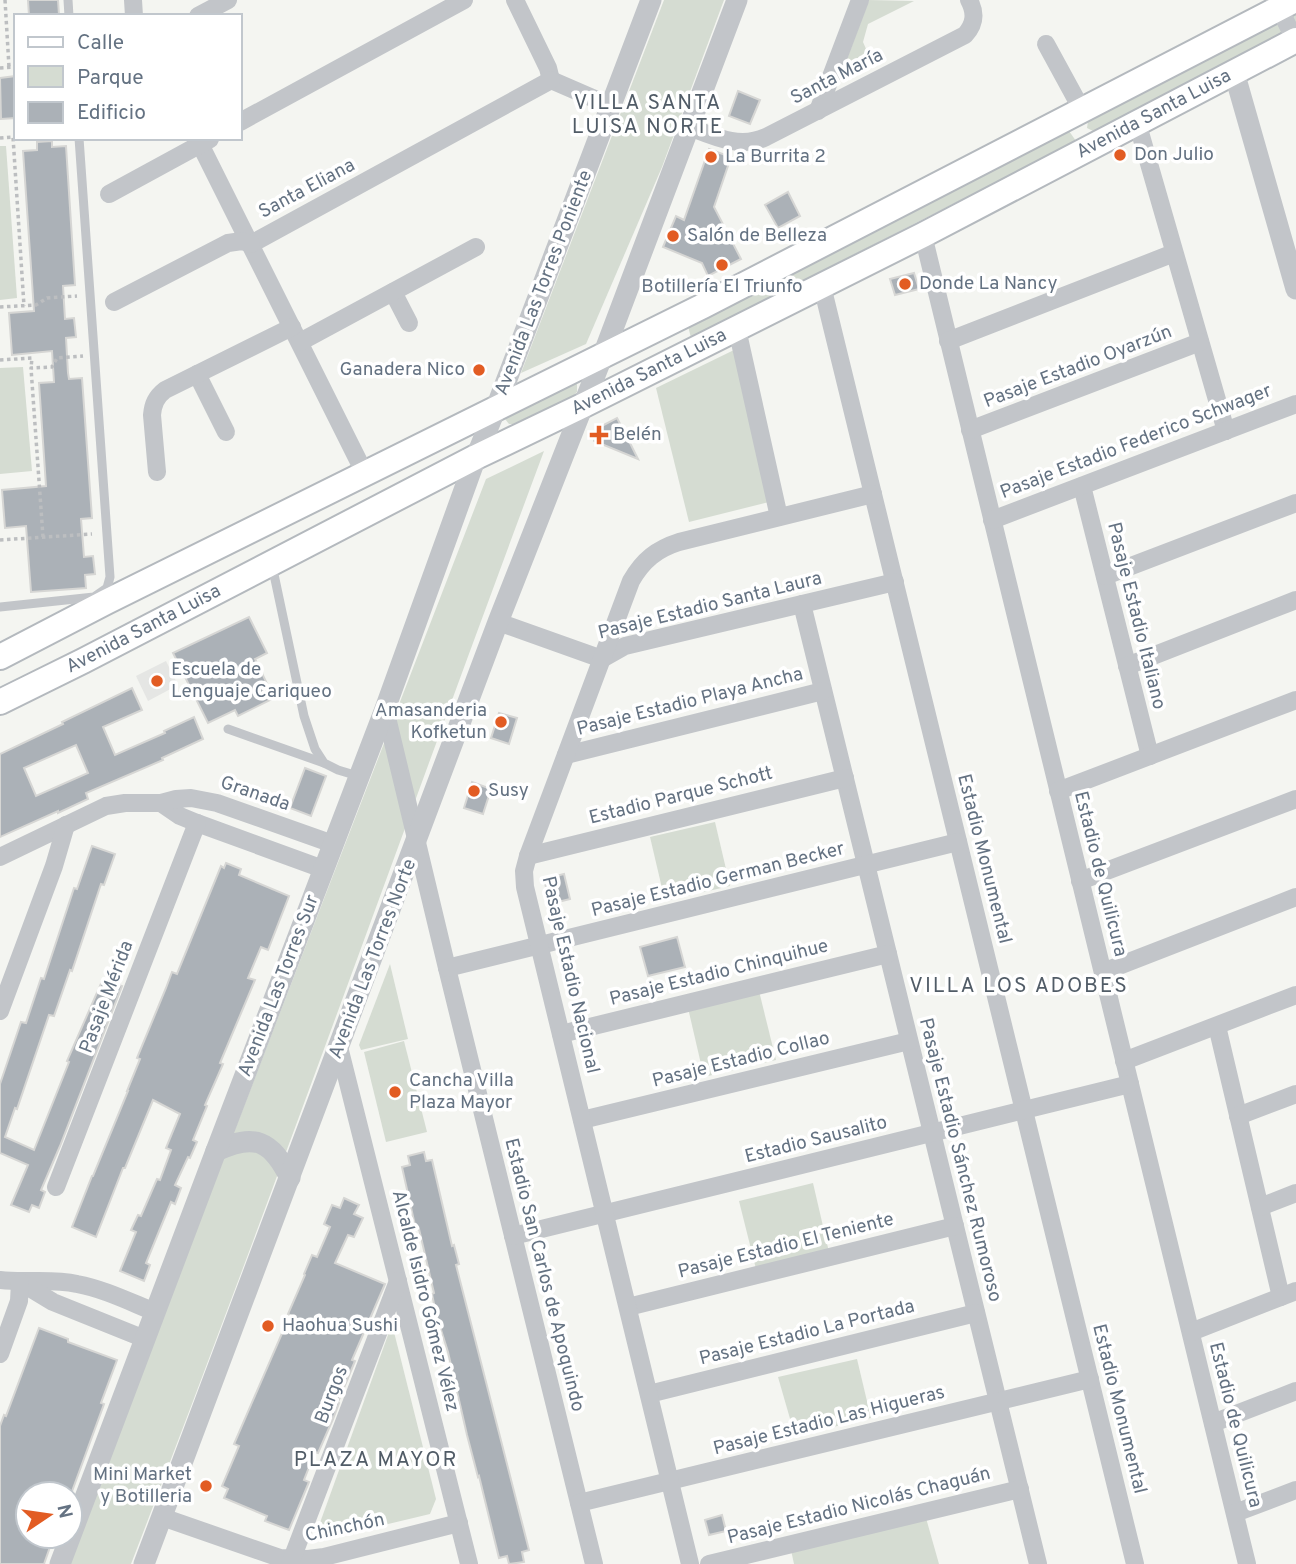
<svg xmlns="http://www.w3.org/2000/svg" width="1296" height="1564" font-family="Overpass,sans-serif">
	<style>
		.built { fill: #e5e6e4 }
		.green { fill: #d5dcd2 }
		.building { fill: #abb1b7; stroke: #d6d6d4; stroke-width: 2; fill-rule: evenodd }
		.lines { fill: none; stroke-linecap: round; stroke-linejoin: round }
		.secondary-casing { stroke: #b4b9be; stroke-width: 28 }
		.path { stroke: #bcbec0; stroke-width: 3.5; stroke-dasharray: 3.5 3.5; stroke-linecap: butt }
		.service { stroke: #c2c5c9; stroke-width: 9 }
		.minor { stroke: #c2c5c9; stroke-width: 18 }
		.tertiary { stroke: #c2c5c9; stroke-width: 21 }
		.secondary { stroke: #fff; stroke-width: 24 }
		.poi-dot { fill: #e25c23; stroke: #fff; stroke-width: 2.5 }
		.labels { text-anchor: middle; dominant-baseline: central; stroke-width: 7; stroke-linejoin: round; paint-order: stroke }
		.street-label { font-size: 19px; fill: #647282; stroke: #fff }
		.poi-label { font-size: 19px; fill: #647282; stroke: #fff; text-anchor: start }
		.neighbourhood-label { font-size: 21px; letter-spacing: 2px; fill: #515c67; stroke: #fff }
	</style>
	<rect width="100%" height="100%" fill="#f4f5f1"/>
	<path class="built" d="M166,661L178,685L148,701L136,676Z"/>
	<g class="green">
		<path d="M664,0H724L662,167L586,344L521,373Z"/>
		<path d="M869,0L914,1L868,24L863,42L873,65L839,80Z"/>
		<path d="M1296,7V26L1105,126L1093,131L1087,128L1088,121L1091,118Z"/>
		<path d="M1069,131L1076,141L691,338L688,326L1064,132Z"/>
		<path d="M0,146H6L17,298L0,300Z"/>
		<path d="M734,350L769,502L689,522L656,388Z"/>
		<path d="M23,367L32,471L0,474V368Z"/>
		<path d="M574,377L577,385V392L573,396L513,424H509L505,419L507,412Z"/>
		<path d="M544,451C406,822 273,1195 131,1564H69L163,1316L486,479Z"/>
		<path d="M715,822L730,886L665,901L650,837Z"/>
		<path d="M390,964L408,1039L361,1050L359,1045Z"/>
		<path d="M759,991L776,1060L704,1077L688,1008Z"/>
		<path d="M404,1041L427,1132L386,1142L364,1052Z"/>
		<path d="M813,1183L829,1252L756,1269L739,1201Z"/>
		<path d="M392,1324L436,1499L430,1514L313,1542Z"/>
		<path d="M857,1359L871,1418L795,1436L778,1377Z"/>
		<path d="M926,1518L939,1564H794L791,1550Z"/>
	</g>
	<g class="building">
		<path d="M28,0H58L59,15L29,16Z"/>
		<path d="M16,76V118L1,119L0,78Z"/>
		<path d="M738,91L760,100L750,124L729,116Z"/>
		<path d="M52,141V147L66,146L75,285L63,286L65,319L74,318L76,337L66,338L68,373L69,379L82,378L92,518L81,519L84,557L93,556L95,574L85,575L86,588L31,592L26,526L5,528L2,490L46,486L39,383L54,382L52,351L12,355L9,313L34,311L23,151L37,150V142Z"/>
		<path d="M709,149L731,157L714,207L741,259L708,276L702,263L663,247L676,216L684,220Z"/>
		<path d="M788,192L800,216L778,228L765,205Z"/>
		<path d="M914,273L919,289L895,295L890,279Z"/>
		<path d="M617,418L627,437L638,459L594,441L596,429Z"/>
		<path d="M249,617L267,653L255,659L274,698L238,716L235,710L208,723L173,653Z"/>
		<path d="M132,688L142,710L103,727L115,755L165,733L164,731L194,717L203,739L162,758L163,760L86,793L88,799L58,813V811L0,837V754L63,724L62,722ZM76,745L88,773L36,796L24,768Z"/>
		<path d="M499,713L517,718L509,744L491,738Z"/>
		<path d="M305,768L326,776L311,816L290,808Z"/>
		<path d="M472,782L491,789L483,814L464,808Z"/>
		<path d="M92,846L115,854L104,885L101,884L72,971L70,970L54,1016L49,1015L17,1109L15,1108L5,1137L34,1150L69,1062L67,1061L103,979L122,986L60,1146L41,1190L45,1192L39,1208L32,1205L29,1212L11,1205L28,1165L0,1153V1084L21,1022L26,1023L41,978L44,979L74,888L77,889Z"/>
		<path d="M226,863L241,869L239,875L289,896L268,950L261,947L248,978L255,980L220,1063L223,1064L205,1105L207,1106L193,1140L197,1142L190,1158L188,1157L175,1185L181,1188L175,1204L171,1202L146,1263L150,1265L144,1281L120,1271L136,1232L131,1230L138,1215L141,1216L157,1179L160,1180L171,1150L166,1148L180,1114L153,1100L125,1168H123L96,1237L72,1227L92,1176H93L128,1091H127L140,1059L137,1058L166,988L172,972L177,974L221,866L224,868Z"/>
		<path d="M564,874L570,899L550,904L544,879Z"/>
		<path d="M677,937L685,967L648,976L640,947Z"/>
		<path d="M424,1152L426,1161L432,1160L452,1246L454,1245L459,1264L456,1265L529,1550L522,1552L524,1562L509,1564L507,1556L499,1558L479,1476L478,1477L467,1435L448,1352L436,1314L432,1294L434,1293L419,1229L416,1230L402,1167L410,1165L408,1156Z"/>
		<path d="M344,1198L359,1205L354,1214L363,1218L354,1237L348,1235L335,1263L385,1284L352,1360L355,1361L338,1402L339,1403L333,1419L318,1453L315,1452L304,1480L309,1482L289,1530L265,1521L267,1516L224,1498L228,1489L222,1486L239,1446L234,1444L290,1315L288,1314L305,1275L304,1274L312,1255L317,1257L330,1227L324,1224L332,1205L340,1208Z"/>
		<path d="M39,1328L68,1339V1342L117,1360L101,1403L104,1404L71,1494H28V1536L51,1544L44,1564H0V1426L4,1415L6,1416Z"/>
		<path d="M722,1515L726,1531L709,1535L705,1520Z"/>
	</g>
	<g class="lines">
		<defs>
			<g id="secondary">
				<path d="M0,657L106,602L703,306L1295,0"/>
				<path id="s1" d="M0,702L83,661L476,457L582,406L923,235L1296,40"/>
			</g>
		</defs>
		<use href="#secondary" class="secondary-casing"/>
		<g class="path">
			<path d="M5,0L9,67"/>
			<path d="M0,68L16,67"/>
			<path d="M0,138L13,137L24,306"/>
			<path d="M0,307L36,305L47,298L77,296"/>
			<path d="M0,360L32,358L31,368"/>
			<path d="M43,537L31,368L52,367L57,358L83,356"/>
			<path d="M0,540L92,534"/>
		</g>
		<g class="service">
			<path d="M68,0L69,16"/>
			<path d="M272,565L304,716L315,749L324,763L338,770L358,776"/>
			<path d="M0,607L94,597L107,588L110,577L79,138"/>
			<path d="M228,729L324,763"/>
		</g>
		<g class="minor">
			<path d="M133,0L134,16"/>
			<path d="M515,0L548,68L551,80"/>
			<path d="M1275,0L1295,40"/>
			<path d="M198,16L228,0"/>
			<path d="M1046,44L1082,110"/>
			<path d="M551,80L611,106"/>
			<path d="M818,111L860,0"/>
			<path d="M240,122L464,0"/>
			<path d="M1137,122L1226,431"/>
			<path d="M689,127C715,137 740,149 766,137L965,35C975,24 976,13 969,0"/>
			<path d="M200,144L365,474"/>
			<path d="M109,194L210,139"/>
			<path d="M923,235L1247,1564"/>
			<path d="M251,244L551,80"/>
			<path d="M822,286L1135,1564"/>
			<path d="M393,292L409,323"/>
			<path d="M114,302L228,243L242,241L251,244"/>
			<path d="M737,329L779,517"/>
			<path d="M948,341L1174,253"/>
			<path d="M300,342L476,247"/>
			<path d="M197,374L226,432"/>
			<path d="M970,430L1200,342"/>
			<path d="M157,472L152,415C153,404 156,397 165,390L292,327"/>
			<path d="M1082,486L1150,756"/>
			<path d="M992,520L1296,404"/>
			<path d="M1105,576L1296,503"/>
			<path d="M802,604L1038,1564"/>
			<path d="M498,622L602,659L625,646L895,582"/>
			<path d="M1127,666L1296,600"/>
			<path d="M385,709L447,968L594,1564"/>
			<path d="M566,755L823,691"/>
			<path d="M1058,791L1296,700"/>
			<path d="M161,803L180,816L197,823L323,869"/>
			<path d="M528,856L845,778"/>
			<path d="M0,857L106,806L125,803H161L176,799L191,798L217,803L333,844"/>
			<path d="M1080,881L1296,799"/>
			<path d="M447,968L958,842"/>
			<path d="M1103,972L1296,897"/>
			<path d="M0,1011L54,866L66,825"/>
			<path d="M1217,1026L1281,1297"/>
			<path d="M561,1034L888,954"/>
			<path d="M339,1047L469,1564"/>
			<path d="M1124,1061L1296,995"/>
			<path d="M1238,1116L1296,1094"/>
			<path d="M582,1120L909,1041"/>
			<path d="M56,1187L197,823"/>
			<path d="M1260,1207L1296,1193"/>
			<path d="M513,1236L1130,1084"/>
			<path d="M0,1280C26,1283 51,1278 77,1284C104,1289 130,1302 155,1312"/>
			<path d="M20,1282L53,1302L145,1339"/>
			<path d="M628,1307L955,1226"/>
			<path d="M1191,1332L1296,1291"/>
			<path d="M0,1354L19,1301L20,1282"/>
			<path d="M649,1394L976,1313"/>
			<path d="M1213,1423L1296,1391"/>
			<path d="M579,1503L1090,1379"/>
			<path d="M1235,1513L1296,1490"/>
			<path d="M162,1517L280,1558L308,1559L324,1557L459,1523"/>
			<path d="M290,1564L398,1281"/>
			<path d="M690,1564L525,887L524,871L528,856L631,581C643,560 657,549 679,542L873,494"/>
			<path d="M709,1564L1020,1489"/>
		</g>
		<g class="tertiary">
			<path d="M1234,72L1296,289"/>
			<path d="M216,1151C255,1133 271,1140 290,1178"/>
			<path d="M60,1564L216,1151L385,709L476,457L496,408L651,0"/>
			<path d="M144,1564L498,622L603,355L737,0"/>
		</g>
		<use href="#secondary" class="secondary"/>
	</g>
	<g class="poi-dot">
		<circle cx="1120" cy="155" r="7"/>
		<circle cx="711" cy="157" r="7"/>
		<circle cx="673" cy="236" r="7"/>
		<circle cx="722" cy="265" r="7"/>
		<circle cx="905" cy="284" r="7"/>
		<circle cx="479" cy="370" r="7"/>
		<path d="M595.5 424.5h7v7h7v7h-7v7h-7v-7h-7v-7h7z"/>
		<circle cx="157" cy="681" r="7"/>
		<circle cx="501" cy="722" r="7"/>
		<circle cx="474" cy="791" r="7"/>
		<circle cx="395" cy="1092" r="7"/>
		<circle cx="268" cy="1326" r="7"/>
		<circle cx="206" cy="1486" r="7"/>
	</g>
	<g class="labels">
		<g class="street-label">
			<text transform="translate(837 77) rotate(-27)">Santa María</text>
			<text stroke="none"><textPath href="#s1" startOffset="1295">Avenida Santa Luisa</textPath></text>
			<text transform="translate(307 189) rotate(-28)">Santa Eliana</text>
			<text transform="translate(544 283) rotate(-69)">Avenida Las Torres Poniente</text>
			<text transform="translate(1078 367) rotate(-21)">Pasaje Estadio Oyarzún</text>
			<text stroke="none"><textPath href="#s1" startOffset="728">Avenida Santa Luisa</textPath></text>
			<text transform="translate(1136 442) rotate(-21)">Pasaje Estadio Federico Schwager</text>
			<text transform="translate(710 606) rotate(-14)">Pasaje Estadio Santa Laura</text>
			<text transform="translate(1136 616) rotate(76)">Pasaje Estadio Italiano</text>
			<text stroke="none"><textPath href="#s1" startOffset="161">Avenida Santa Luisa</textPath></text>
			<text transform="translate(690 702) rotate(-14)">Pasaje Estadio Playa Ancha</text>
			<text transform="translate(255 794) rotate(19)">Granada</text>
			<text transform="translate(681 796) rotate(-14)">Estadio Parque Schott</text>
			<text transform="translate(984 859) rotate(76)">Estadio Monumental</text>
			<text transform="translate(1100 874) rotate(76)">Estadio de Quilicura</text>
			<text transform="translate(718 880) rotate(-14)">Pasaje Estadio German Becker</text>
			<text transform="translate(373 959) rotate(-69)">Avenida Las Torres Norte</text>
			<text transform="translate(719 973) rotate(-14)">Pasaje Estadio Chinquihue</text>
			<text transform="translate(570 975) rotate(77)">Pasaje Estadio Nacional</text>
			<text transform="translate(279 986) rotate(-69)">Avenida Las Torres Sur</text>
			<text transform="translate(107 997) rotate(-69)">Pasaje Mérida</text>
			<text transform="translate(741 1060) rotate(-14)">Pasaje Estadio Collao</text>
			<text transform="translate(816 1140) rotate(-14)">Estadio Sausalito</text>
			<text transform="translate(960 1160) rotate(76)">Pasaje Estadio Sánchez Rumoroso</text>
			<text transform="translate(786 1246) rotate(-14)">Pasaje Estadio El Teniente</text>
			<text transform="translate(544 1275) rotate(76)">Estadio San Carlos de Apoquindo</text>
			<text transform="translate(425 1301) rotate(76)">Alcalde Isidro Gómez Vélez</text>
			<text transform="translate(807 1333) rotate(-14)">Pasaje Estadio La Portada</text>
			<text transform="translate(332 1395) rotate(-69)">Burgos</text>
			<text transform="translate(1119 1409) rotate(76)">Estadio Monumental</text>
			<text transform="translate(829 1421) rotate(-14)">Pasaje Estadio Las Higueras</text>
			<text transform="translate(1235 1425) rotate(76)">Estadio de Quilicura</text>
			<text transform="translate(859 1506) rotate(-14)">Pasaje Estadio Nicolás Chaguán</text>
			<text transform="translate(345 1528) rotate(-12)">Chinchón</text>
		</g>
		<g class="poi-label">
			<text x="1134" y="155">Don Julio</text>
			<text x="725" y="157">La Burrita 2</text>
			<text x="687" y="236">Salón de Belleza</text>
			<text x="919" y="284">Donde La Nancy</text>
			<text x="722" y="287" text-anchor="middle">Botillería El Triunfo</text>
			<text x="465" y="370" text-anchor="end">Ganadera Nico</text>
			<text x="613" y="435">Belén</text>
			<text x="171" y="670">Escuela de<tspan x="171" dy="22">Lenguaje Cariqueo</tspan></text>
			<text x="487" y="711" text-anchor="end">Amasanderia<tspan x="487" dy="22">Kofketun</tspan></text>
			<text x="488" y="791">Susy</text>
			<text x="409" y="1081">Cancha Villa<tspan x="409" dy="22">Plaza Mayor</tspan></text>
			<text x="282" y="1326">Haohua Sushi</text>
			<text x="192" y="1475" text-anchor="end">Mini Market<tspan x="192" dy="22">y Botilleria</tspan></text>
		</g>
		<g class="neighbourhood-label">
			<text x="648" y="103">VILLA SANTA<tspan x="648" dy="24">LUISA NORTE</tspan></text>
			<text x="1019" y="986">VILLA LOS ADOBES</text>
			<text x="376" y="1460">PLAZA MAYOR</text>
		</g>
	</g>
	<rect x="14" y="14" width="228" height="126" fill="#ffffff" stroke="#c1c7cd" stroke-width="2"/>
	<rect x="28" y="37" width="35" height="10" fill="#ffffff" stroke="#c1c7cd" stroke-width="2"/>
	<text x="77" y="49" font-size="21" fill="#647282">Calle</text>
	<rect x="28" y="66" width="35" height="21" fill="#d5dcd2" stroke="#c1c7cd" stroke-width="2"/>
	<text x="77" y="84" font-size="21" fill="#647282">Parque</text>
	<rect x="28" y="102" width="35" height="21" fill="#abb1b7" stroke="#c1c7cd" stroke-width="2"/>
	<text x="77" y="119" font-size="21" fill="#647282">Edificio</text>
	<g transform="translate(49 1515) rotate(77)"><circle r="33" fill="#ffffff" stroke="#c1c7cd" stroke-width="2"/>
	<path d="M0-5L12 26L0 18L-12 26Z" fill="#e25c23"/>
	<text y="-10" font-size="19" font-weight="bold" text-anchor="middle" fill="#647282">N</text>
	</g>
</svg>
